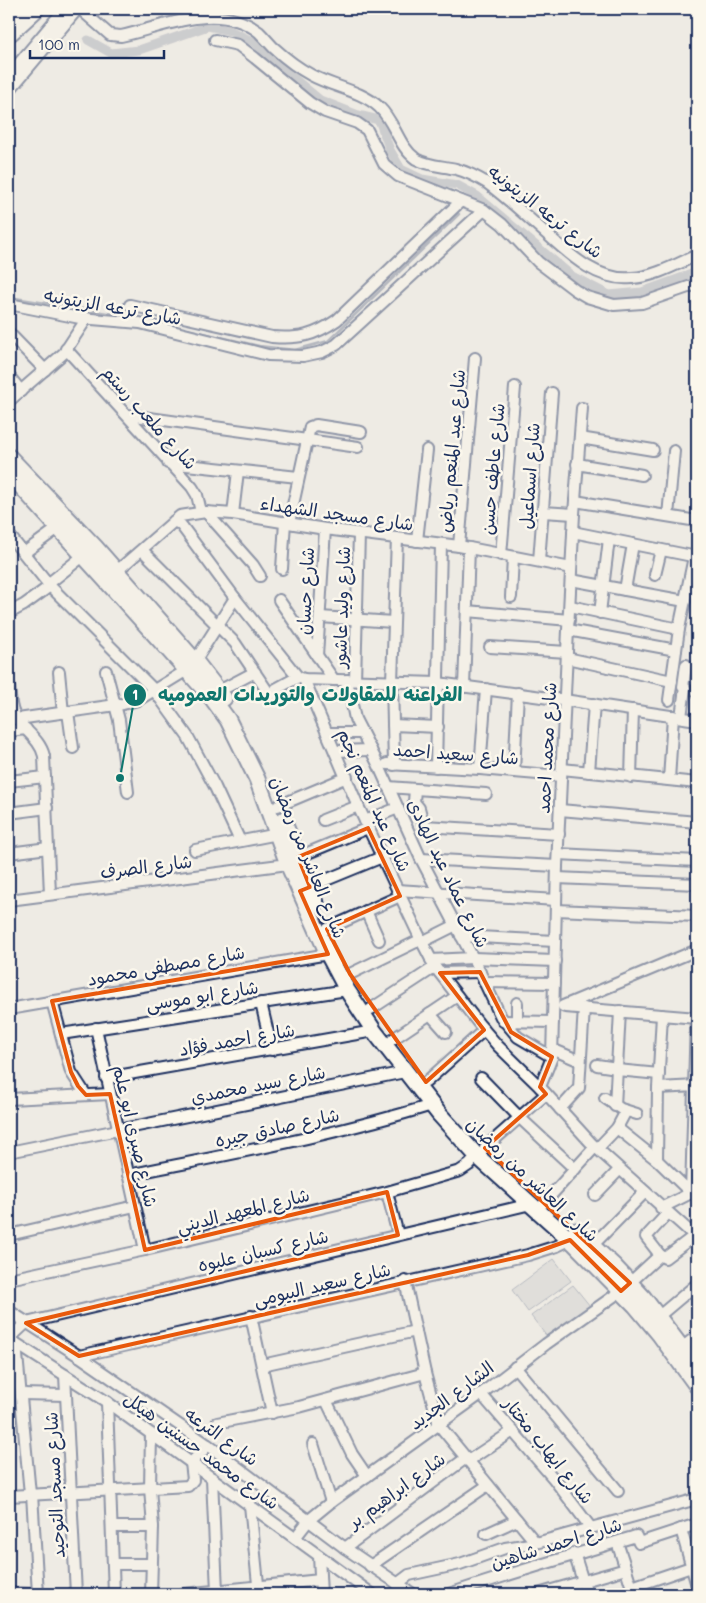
<svg xmlns="http://www.w3.org/2000/svg" width="706" height="1603" font-family="Mali,'Playpen Sans Arabic',sans-serif">
	<style>
		.green { fill: #cecfcf; stroke: #747f96 }
		.lines { fill: none; stroke-linecap: round; stroke-linejoin: round }
		.stream { stroke: #6d7892; stroke-width: 2.5 }
		.canal { stroke: #a3a8b4; stroke-width: 9 }
		.street-casing { stroke: #1b2f5e; stroke-width: 14 }
		.secondary-casing { stroke: #1b2f5e; stroke-width: 19 }
		.highway-casing { stroke: #1b2f5e; stroke-width: 24 }
		.street { stroke: #fbf7ec; stroke-width: 10 }
		.secondary { stroke: #fbf7ec; stroke-width: 15 }
		.highway { stroke: #fbf7ec; stroke-width: 20 }
		.marked { fill: none; stroke: #e8590c; stroke-width: 4; stroke-linejoin: round }
		.labels { text-anchor: middle; dominant-baseline: central; stroke-width: 5; stroke-linejoin: round; paint-order: stroke }
		.street-label { font-size: 18px; fill: #1b2f5e; stroke: #fbf7ec }
		.leader { fill: none; stroke: #0f766e; stroke-width: 2 }
		.callout-dot { fill: #0f766e; stroke: #fbf7ec; stroke-width: 2 }
		.mark-label { font-size: 15px; text-anchor: middle; font-weight: bold; fill: #fff }
		.callout-label { font-size: 19px; text-anchor: middle; font-weight: bold; fill: #0f766e; stroke: #fbf7ec; stroke-width: 5; stroke-linejoin: round; paint-order: stroke }
	</style>
	<rect width="100%" height="100%" fill="#eeebe4"/>
	<filter id="ink" filterUnits="userSpaceOnUse"><feTurbulence type="fractalNoise" baseFrequency=".02" numOctaves="2"/><feDisplacementMap in="SourceGraphic" scale="10" xChannelSelector="R" yChannelSelector="G"/><feConvolveMatrix kernelMatrix="1 2 1 2 8 2 1 2 1" color-interpolation-filters="sRGB"/></filter>
	<g filter="url(#ink)">
		<g class="green">
			<path d="M554,1259L571,1281L528,1312L512,1290Z"/>
			<path d="M573,1285L590,1306L548,1338L531,1316Z"/>
		</g>
		<g class="lines">
			<g class="stream">
				<path d="M9,297L138,318"/>
				<path d="M156,322L259,346L295,350L328,341L459,214"/>
			</g>
			<path class="canal" d="M88,40L111,53L139,50L208,26L231,31L254,42L291,76L320,100L358,115L379,120L390,150L401,169L422,179L457,185L477,196L572,276L609,295L642,292L697,272"/>
			<defs>
				<g id="street">
					<path d="M80,9L110,35L121,36C164,27 218,0 259,32C264,37 269,43 274,48C285,58 298,68 311,75C333,87 360,90 379,107C395,122 398,146 416,159C428,166 443,166 456,169C468,172 477,177 487,183C506,197 523,213 540,228C566,251 595,282 632,278C654,277 677,264 697,255"/>
					<path d="M215,40L238,45L255,58L310,103L325,112L357,123L367,130L384,164L398,176L484,210L502,224L538,262L575,290L587,297L614,305L642,303L697,284"/>
					<path d="M9,304L80,318L140,323L268,355L303,356L322,352L336,345L484,210"/>
					<path d="M130,305L272,337C299,339 314,336 337,320L461,201"/>
					<path d="M9,333L45,370"/>
					<path d="M66,349L192,487L197,495L201,512"/>
					<path d="M9,376L21,391"/>
					<path d="M9,401L64,353L87,318"/>
					<path d="M128,415L358,447"/>
					<path d="M580,438L653,450"/>
					<path d="M168,463L298,477"/>
					<path d="M577,464L642,475"/>
					<path d="M575,501L697,521"/>
					<path d="M206,512L253,565L260,576"/>
					<path d="M543,512L574,514"/>
					<path d="M233,514L238,471"/>
					<path d="M668,516L674,451"/>
					<path d="M174,521L181,525L235,598L298,677L304,679L438,683L564,700L697,720"/>
					<path d="M289,523L310,427L316,425L361,432"/>
					<path d="M573,532L697,557"/>
					<path d="M9,535L50,586L154,690L188,737L215,787L240,841"/>
					<path d="M417,541L427,450"/>
					<path d="M459,546L475,358"/>
					<path d="M142,550L235,643L270,695L273,696L278,694L276,689L298,677"/>
					<path d="M24,553L58,528"/>
					<path d="M501,555L515,387"/>
					<path d="M539,561L552,393"/>
					<path d="M282,569L285,522"/>
					<path d="M117,571L180,516L206,512L233,514L325,529L459,546L571,568"/>
					<path d="M655,575L661,550"/>
					<path d="M571,580L685,601"/>
					<path d="M48,584L88,552"/>
					<path d="M625,590L633,544"/>
					<path d="M511,597L513,557"/>
					<path d="M279,600L334,680"/>
					<path d="M570,606L679,629"/>
					<path d="M467,611L569,620"/>
					<path d="M9,613L24,605L50,586"/>
					<path d="M600,613L609,539"/>
					<path d="M320,617L393,622"/>
					<path d="M568,630L676,650"/>
					<path d="M490,647L567,652"/>
					<path d="M317,656L325,529"/>
					<path d="M567,658L672,681"/>
					<path d="M195,661L235,598"/>
					<path d="M106,671L119,720L128,792"/>
					<path d="M59,672L63,713"/>
					<path d="M304,679L358,806L422,942L435,967L479,1024L498,1046L540,1087L592,1144L697,1238"/>
					<path d="M347,680L355,719L378,764L421,859L473,958L501,1017L518,1037L552,1057"/>
					<path d="M355,680L359,534"/>
					<path d="M9,686C10,695 10,706 14,714C22,730 40,738 44,756L50,894"/>
					<path d="M464,687L469,548"/>
					<path d="M697,689V692"/>
					<path d="M219,691L255,672"/>
					<path d="M669,700L679,629L694,557"/>
					<path d="M68,712L73,748"/>
					<path d="M681,717L685,688L683,687L686,665"/>
					<path d="M18,719L123,704L138,700L187,670"/>
					<path d="M393,725L438,727"/>
					<path d="M9,731L26,729"/>
					<path d="M327,733H362"/>
					<path d="M335,751L371,750"/>
					<path d="M387,764L480,769L561,776"/>
					<path d="M394,765L392,681L397,538"/>
					<path d="M436,767L441,544"/>
					<path d="M480,769L486,689"/>
					<path d="M562,769L697,783"/>
					<path d="M514,772L518,693"/>
					<path d="M589,772L594,704"/>
					<path d="M631,777L633,710"/>
					<path d="M669,780L673,716"/>
					<path d="M9,781L45,777"/>
					<path d="M388,787L486,794"/>
					<path d="M415,789L414,802L419,808L424,826L559,834"/>
					<path d="M278,806L347,777"/>
					<path d="M560,810L697,822"/>
					<path d="M9,813L47,808"/>
					<path d="M323,820L358,806"/>
					<path d="M365,821L398,808"/>
					<path d="M195,850L278,834"/>
					<path d="M9,853L48,848"/>
					<path d="M558,854L697,861"/>
					<path d="M298,857L368,828"/>
					<path d="M421,859L557,866"/>
					<path d="M557,878L697,884"/>
					<path d="M304,889L382,857"/>
					<path d="M397,890L556,900"/>
					<path d="M9,900L288,864"/>
					<path d="M556,910L697,916"/>
					<path d="M366,911L379,940"/>
					<path d="M327,929L400,896"/>
					<path d="M461,936L555,941"/>
					<path d="M422,942L456,925"/>
					<path d="M431,960L473,958L555,961"/>
					<path d="M440,973L480,972"/>
					<path d="M350,974L420,940"/>
					<path d="M484,982L554,983"/>
					<path d="M52,1001L71,1072L86,1095"/>
					<path d="M261,1003L272,1050"/>
					<path d="M517,1003V1021"/>
					<path d="M563,1006L697,950"/>
					<path d="M565,1007L697,1018"/>
					<path d="M9,1009L328,954"/>
					<path d="M371,1009L435,967"/>
					<path d="M430,1014L446,1032"/>
					<path d="M503,1021L553,1022"/>
					<path d="M96,1028L145,1250"/>
					<path d="M61,1034L347,990"/>
					<path d="M393,1039L457,996"/>
					<path d="M552,1049L580,1061"/>
					<path d="M597,1065L617,1068"/>
					<path d="M617,1070L659,1074"/>
					<path d="M106,1078L374,1031"/>
					<path d="M481,1078L519,1117L575,1169"/>
					<path d="M426,1082L484,1030"/>
					<path d="M540,1087L552,1057L557,866L568,630L574,514L582,408"/>
					<path d="M658,1088L697,1086"/>
					<path d="M605,1098L621,1109L637,1114"/>
					<path d="M9,1099L110,1094"/>
					<path d="M615,1106L620,1011"/>
					<path d="M560,1109L579,1088L584,1008"/>
					<path d="M617,1128L657,1160L691,1193L696,1018"/>
					<path d="M485,1148L546,1094"/>
					<path d="M597,1149L617,1128L626,1111"/>
					<path d="M9,1152L405,1072"/>
					<path d="M657,1160L658,1088L662,1015"/>
					<path d="M128,1175C230,1154 332,1136 432,1105"/>
					<path d="M387,1192L398,1235"/>
					<path d="M595,1195L619,1170"/>
					<path d="M544,1203L595,1147"/>
					<path d="M661,1208L691,1193L696,1192"/>
					<path d="M9,1235L135,1206"/>
					<path d="M592,1246L645,1192"/>
					<path d="M660,1255L646,1237L668,1213"/>
					<path d="M9,1279L145,1250L387,1192L460,1171L469,1165L477,1156"/>
					<path d="M405,1281L425,1373L439,1425L536,1543"/>
					<path d="M9,1311L79,1356L208,1445L345,1548L413,1594"/>
					<path d="M251,1316L272,1413"/>
					<path d="M659,1316L697,1284"/>
					<path d="M16,1344L30,1494"/>
					<path d="M682,1348L697,1336"/>
					<path d="M79,1356L528,1255L557,1246L570,1240"/>
					<path d="M262,1365L416,1331"/>
					<path d="M515,1367L618,1491"/>
					<path d="M65,1375L76,1594"/>
					<path d="M21,1394L66,1395"/>
					<path d="M481,1394L554,1479L591,1528"/>
					<path d="M326,1400L352,1454L367,1476"/>
					<path d="M107,1402L114,1594"/>
					<path d="M217,1423L299,1407L425,1373"/>
					<path d="M151,1434L150,1488L153,1527L151,1594"/>
					<path d="M313,1444L331,1502"/>
					<path d="M468,1461L513,1431"/>
					<path d="M212,1478L217,1591"/>
					<path d="M32,1494L38,1594"/>
					<path d="M9,1496L188,1486L193,1480L191,1463L208,1445"/>
					<path d="M250,1505L259,1594"/>
					<path d="M112,1527H153"/>
					<path d="M681,1529L697,1586"/>
					<path d="M486,1534L517,1520"/>
					<path d="M295,1538L309,1520L331,1502L481,1394L546,1344L621,1291L660,1255L665,1258L694,1236"/>
					<path d="M617,1542L634,1594"/>
					<path d="M345,1548L466,1458"/>
					<path d="M574,1553L587,1594"/>
					<path d="M319,1556L321,1594"/>
					<path d="M113,1564H151"/>
					<path d="M370,1566L488,1485"/>
					<path d="M397,1584L409,1575L460,1564L505,1548L536,1543L697,1499"/>
					<path d="M632,1587L697,1565"/>
					<path d="M9,1593L34,1594"/>
					<path d="M184,1594L320,1580"/>
					<path d="M372,1594L107,1402L9,1339L26,1323L531,1204"/>
					<path d="M449,1594C511,1573 574,1555 636,1536L639,1543L697,1524"/>
					<path d="M538,1594L626,1569"/>
				</g>
				<g id="secondary">
					<path d="M9,457L95,547L195,661L224,698"/>
					<path d="M9,473L212,698L228,720L257,779L288,864L328,954L347,990L374,1031L439,1114L477,1156L575,1244L635,1305L660,1335L697,1386"/>
					<path d="M283,820L316,903"/>
					<path d="M576,1231L614,1266L643,1297L697,1368"/>
				</g>
				<g id="highway">
					<path d="M9,31L33,9"/>
					<path d="M9,83L71,9"/>
				</g>
			</defs>
			<use href="#street" class="street-casing"/>
			<use href="#secondary" class="secondary-casing"/>
			<use href="#highway" class="highway-casing"/>
			<use href="#street" class="street"/>
			<use href="#secondary" class="secondary"/>
			<use href="#highway" class="highway"/>
		</g>
	</g>
	<path d="M0 0H706V1603H0ZM368,828L400,896L327,929L350,974L426,1082L484,1030L440,973L480,972L511,1032L552,1057L540,1087L546,1094L485,1148L630,1283L621,1291L570,1240L528,1255L79,1356L26,1323L398,1235L387,1192L145,1250L110,1094L86,1095L78,1086L71,1072L52,1001L328,954L300,891L310,887L298,857Z" fill="#eeebe4" fill-opacity=".55" fill-rule="evenodd"/>
	<path class="marked" d="M368,828L400,896L327,929L350,974L426,1082L484,1030L440,973L480,972L511,1032L552,1057L540,1087L546,1094L485,1148L630,1283L621,1291L570,1240L528,1255L79,1356L26,1323L398,1235L387,1192L145,1250L110,1094L86,1095L78,1086L71,1072L52,1001L328,954L300,891L310,887L298,857Z"/>
	<g class="labels">
		<g class="street-label">
			<text transform="translate(546 211) rotate(38)">شارع ترعه الزيتونيه</text>
			<text transform="translate(113 306) rotate(10)">شارع ترعه الزيتونيه</text>
			<text transform="translate(150 417) rotate(48)">شارع ملعب رستم</text>
			<text transform="translate(451 451) rotate(-85)">شارع عبد المنعم رياض</text>
			<text transform="translate(492 469) rotate(-85)">شارع عاطف حسن</text>
			<text transform="translate(529 476) rotate(-86)">شارع اسماعيل</text>
			<text transform="translate(337 513) rotate(8)">شارع مسجد الشهداء</text>
			<text transform="translate(305 591) rotate(-87)">شارع حسان</text>
			<text transform="translate(341 607) rotate(-88)">شارع وليد عاشور</text>
			<text transform="translate(546 748) rotate(-87)">شارع محمد احمد</text>
			<text transform="translate(456 753) rotate(4)">شارع سعيد احمد</text>
			<text transform="translate(375 800) rotate(66)">شارع عبد المنعم نجم</text>
			<text transform="translate(309 857) rotate(68)">شارع العاشر من رمضان</text>
			<text transform="translate(146 866) rotate(-7)">شارع الصرف</text>
			<text transform="translate(449 873) rotate(64)">شارع عماد عبد الهادى</text>
			<text transform="translate(166 965) rotate(-10)">شارع مصطفى محمود</text>
			<text transform="translate(202 995) rotate(-9)">شارع ابو موسى</text>
			<text transform="translate(237 1039) rotate(-10)">شارع احمد فؤاد</text>
			<text transform="translate(258 1084) rotate(-11)">شارع سيد محمدي</text>
			<text transform="translate(277 1127) rotate(-12)">شارع صادق جيره</text>
			<text transform="translate(136 1136) rotate(77)">شارع صبرى ابو علم</text>
			<text transform="translate(533 1179) rotate(43)">شارع العاشر من رمضان</text>
			<text transform="translate(243 1210) rotate(-14)">شارع المعهد الديني</text>
			<text transform="translate(263 1250) rotate(-13)">شارع كسبان عليوه</text>
			<text transform="translate(322 1284) rotate(-13)">شارع سعيد البيومى</text>
			<text transform="translate(451 1395) rotate(-37)">الشارع الجديد</text>
			<text transform="translate(222 1436) rotate(36)">شارع الترعه</text>
			<text transform="translate(202 1450) rotate(36)">شارع محمد حسنين هيكل</text>
			<text transform="translate(549 1450) rotate(51)">شارع ايهاب مختار</text>
			<text transform="translate(54 1485) rotate(-93)">شارع مسجد التوحيد</text>
			<text transform="translate(396 1490) rotate(-36)">شارع ابراهيم بر</text>
			<text transform="translate(556 1543) rotate(-17)">شارع احمد شاهين</text>
		</g>
	</g>
	<path class="leader" d="M120 778L135 695"/>
	<g class="callout-dot">
		<circle cx="120" cy="778" r="5"/>
		<circle cx="135" cy="695" r="12"/>
	</g>
	<g class="mark-label">
		<text x="135" y="700">1</text>
	</g>
	<g class="callout-label">
		<text x="310" y="701">الفراعنه للمقاولات والتوريدات العموميه</text>
	</g>
	<rect width="706" height="1603" fill="none" stroke="#fbf7ec" stroke-width="30"/>
	<rect x="15" y="15" width="676" height="1573" fill="none" stroke="#1b2f5e" stroke-width="2" filter="url(#ink)"/>
	<path d="M30 50v8h134v-8" fill="none" stroke="#1b2f5e" stroke-width="2.5"/>
	<text x="38" y="50" font-size="15" fill="#1b2f5e" stroke="#fbf7ec" stroke-width="4" paint-order="stroke">100 m</text>
</svg>
